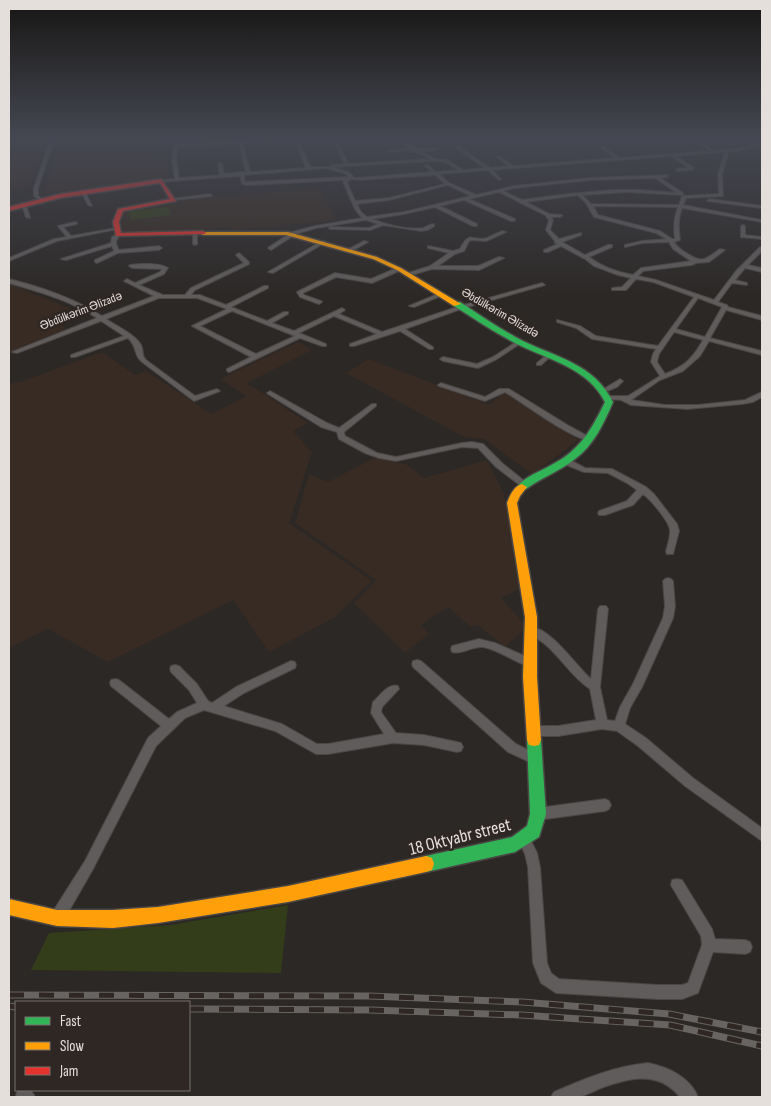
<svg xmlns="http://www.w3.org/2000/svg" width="771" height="1106" font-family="'Sofia Sans Condensed',sans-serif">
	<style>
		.built { fill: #372b23 }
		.green { fill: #343d19 }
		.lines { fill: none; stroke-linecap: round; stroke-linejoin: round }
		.street-casing { stroke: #4a4645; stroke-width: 2 }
		.fast-casing { stroke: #4a4645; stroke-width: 3 }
		.slow-casing { stroke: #4a4645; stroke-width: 3 }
		.jam-casing { stroke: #4a4645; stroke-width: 3 }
		.street { fill: #5f5c5b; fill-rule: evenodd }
		.fast { fill: #30b455; fill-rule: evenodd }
		.slow { fill: #ff9f0a; fill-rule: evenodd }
		.jam { fill: #e5322d; fill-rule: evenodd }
		.rail-casing { stroke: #676462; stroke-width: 7 }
		.rail { stroke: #2f2723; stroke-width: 5; stroke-dasharray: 15; stroke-linecap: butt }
		.labels { text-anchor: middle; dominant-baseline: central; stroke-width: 5; stroke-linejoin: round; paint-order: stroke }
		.far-street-label { font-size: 12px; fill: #e5dfdc; stroke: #2f2723 }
		.near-street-label { font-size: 18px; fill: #e5dfdc; stroke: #2f2723 }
	</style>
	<rect width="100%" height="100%" fill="#2c2826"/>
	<g class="built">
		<path d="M9,140H48L30,187L9,189Z"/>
		<path d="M60,140H110L108,149L111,140H155V153L167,152L168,178L45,194H43Z"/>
		<path d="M320,189L337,221L232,230L229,227L183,232L126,234L121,232L122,212L129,209L170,204L191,198Z"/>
		<path d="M9,284L67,307L81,318L62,324L66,329L9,352Z"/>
		<path d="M298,342L312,350L247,383L308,423L293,431L312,452L289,523L372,581L334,618L269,652L233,600L108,662L48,629L9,648V384L23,381L102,352L135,375L146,371L212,414L246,396L220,379Z"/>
		<path d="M369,359L489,405L505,392L579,440L532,474L484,439L464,437L346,373Z"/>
		<path d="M374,458L406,464L424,478L487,460L504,494L521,588L501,598L527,627L505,647L478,625L471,627L448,607L421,625L429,634L405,653L354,603L376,580L295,523L309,474L328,482Z"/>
	</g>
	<g class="green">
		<path d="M168,207L171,215L130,220L129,211Z"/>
		<path d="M288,905L281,973L31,970L49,933L170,925Z"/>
	</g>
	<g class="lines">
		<defs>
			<g id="street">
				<path d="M50,140H54L38,188V196L43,200L41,201L34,196V188Z"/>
				<path d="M175,140H179L178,144L306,140L299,141L310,167H331L332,165L345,164L332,140H336L349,164L430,159L412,150L389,152L387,151L408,148L399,140H404C416,153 420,148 435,148V150L421,152L436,159L447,160L463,170L485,168L456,148V146H458L490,168L509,166L497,157L498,155L513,166L615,158L601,148L602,146L620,158L709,151L707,148L694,140C702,140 708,145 713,151L737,149L762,143V145L737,151L726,152L728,155L722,174L723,196L686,198L683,205L762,220V222L682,208C678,219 678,228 680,240L674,242C677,247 680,249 685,252C703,264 704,260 720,249L725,250L709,262L696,263L692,265L643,271L638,276L656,280L714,300L736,271L760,247H762V251L748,265L762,268V272L745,268L735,280L747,283V285L732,283L718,302L727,305L728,307L762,316V320L726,310L710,338L762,351V355L709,341L700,356L683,371L660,380L631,400L665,405H698L745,400L762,392V397L753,402L742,404L687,409L631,405L621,400L606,399L605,398L608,396H628L660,376L651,362L653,354L656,349L592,339L576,328L557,322V320L580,326L596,336L658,346L694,297L653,282L636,279L626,290H612V288L622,287L631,278L618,275L594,266L585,259L561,246L548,252H544V250L558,244L555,243V241L546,230L549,220L545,215L499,192L469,199L515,219V221H511L464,200L440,206L477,224V226H473L435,207L404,214L372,219C387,225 407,230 423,228C427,227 429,224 434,224V226L428,230L421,231L383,225L370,230L331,229L329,228L331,227L369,228L378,224L366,220L316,228L296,234L271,250L268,248L269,247L292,232L315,226L362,218L355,209L343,182L344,180L247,185L242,184L240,176L160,182L161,180L175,179L172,159ZM295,141L306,168L250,172L243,144ZM239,144L246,173L242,172L224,174L222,164L220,163L218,164L220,175L179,178L176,159L178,146ZM722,152L724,155L718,174L719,194L682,196L679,205L591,204L582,195L627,192L683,195V193L660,178L668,177L667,175L590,178L514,186L476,195L449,183L439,174L488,170L499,180L501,179L492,170L671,156L689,168L677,169L676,171L693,170L694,168L676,156ZM435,161L445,162L458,170L436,172L427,165L425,166L432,172L355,178L348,172L332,167ZM327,168L346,174L349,177L245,182L244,175ZM435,175L445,184L389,198L355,201L347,182L351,179L361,180ZM655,178L677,193L642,190H612L568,194L522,200L503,191L514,188L590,180ZM448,185L471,196L404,212L367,217L361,212L357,204L389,200ZM578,195L586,203L594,217L656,233L667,239L642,241L625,245V247L642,243L669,242L673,249L691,261L641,268L633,275C617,272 602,267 589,257L612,247V245H608L585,255L562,242L581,235V233L559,239L550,230L553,220L551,217H560L562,216V215L549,214L526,202ZM593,206L678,207C674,218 673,227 675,239H672L660,231L598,215ZM698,298L722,307L705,337L676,329ZM674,332L703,340C693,358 685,366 665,374L657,362L659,354Z"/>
				<path d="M644,140H657L645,142Z"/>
				<path d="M81,191L85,192L92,206L88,205Z"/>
				<path d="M210,194L212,196L174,200L172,199Z"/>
				<path d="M709,199L762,206V208L707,201Z"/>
				<path d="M24,204L26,205L30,218L26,217L22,205Z"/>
				<path d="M75,222L77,223V224L63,227L71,236L116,228L118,229L57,241L9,261V258L54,239L67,237L58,226Z"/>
				<path d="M743,225L745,226V235L762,237V239L741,237V226Z"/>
				<path d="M502,231L506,232L486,241L472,240L469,241L464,251L455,254L438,266H478L499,257L504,258L479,270L432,269L408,276L405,274L430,266L449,253L428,248V246L453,251L460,249C470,229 472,242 487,238C492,236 497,233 502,231Z"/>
				<path d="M193,233L197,234V244L195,245L193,244Z"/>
				<path d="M118,234L120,235C115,241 115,243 119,250L159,246L162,248L159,250L118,253L97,263L95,262V260L114,251L112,246L66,260L61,259L111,243L112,237Z"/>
				<path d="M322,241L326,242L273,273L268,272Z"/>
				<path d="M364,241L368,242L352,251L347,250Z"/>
				<path d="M239,253L249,262V264L195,290L191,295H200L226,305L264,286H268V288L231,307L267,321L284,312H288V314L272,323L294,331L342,308L345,310L339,314L382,332L460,306L542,283L545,285L464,308L405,329L433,347V349H429L400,331L354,346H350V344L377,334L334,316L299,333L326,344V346H322L300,338L229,372L227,371V369L251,357L192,326L227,309L197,298H159L106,319C115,325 136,335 141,345C144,351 141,355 146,360L195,396L217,389L220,391L194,401L142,362C133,354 138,348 128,338L75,357H71V355L124,336L101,321L17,353L12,352L97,318C67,299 42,293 9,283V279C42,287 73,298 102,316L154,296L124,281L127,279L135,283L160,272L162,269L132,268L129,266L130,265C141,264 158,262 168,268L164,274L139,285L163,295H185L191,288L244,263L236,255ZM232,311L295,336L256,354L200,326Z"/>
				<path d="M399,267L401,268V270L372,283L336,277L303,293L304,295L321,301L322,302L319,304L300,297L297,292L335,273L371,279Z"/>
				<path d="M438,294L443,295L414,307L409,306Z"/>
				<path d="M519,340L522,342L521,343L497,359L478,368L443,361L440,359L443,357L477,364L493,357Z"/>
				<path d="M549,353L551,354V356L541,365H537V363Z"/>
				<path d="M620,379L623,381L617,387L605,392L602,390Z"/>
				<path d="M441,383L485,397L499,389H509L569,426L593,439L592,441C575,442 522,402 505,392L485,401L439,386L438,385Z"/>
				<path d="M270,391L327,423L339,428L372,404H376V406L344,432L345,436L377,453L396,457L462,443L472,442L483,444L502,463L528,484L524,487L521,486L496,467L478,448L462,447L396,461L379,458L365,453L339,439L337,432L321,427L268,394L267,393Z"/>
				<path d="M564,460H570L585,468L612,469L646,487L654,494L677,524L679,531L673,554H667L666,552C667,546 670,539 670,532C671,523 651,500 643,494L633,505L605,515H599L598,513L599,511L627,501L637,490L627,483L608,473L584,472L564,464L563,462Z"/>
				<path d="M668,578L671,579L673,581L675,606L673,618L642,687L630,708L625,724L646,738L693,778L762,828V841L685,786L638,746L617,731L602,729L558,736H534L530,734L529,731L530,728L534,726H558L596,720L590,689C572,677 562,659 546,645C540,639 531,637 527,631L529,628C547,623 577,667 591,679L598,609L600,606H606L608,609L600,687L607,720L615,721L620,707L633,684L663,618L665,606L663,581L665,579Z"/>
				<path d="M479,639L495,643L534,660L535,663L534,666L530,667C514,662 499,650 483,647C472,646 462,655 452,652L451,649L452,646Z"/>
				<path d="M417,660L421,661L516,744L540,756L542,760L540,764L536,765L508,752L413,667L412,664L413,661Z"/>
				<path d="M291,661L295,662L296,665L295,668L244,693L224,706L282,724L317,744H328L384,734L371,713L373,702C380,696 388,683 398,686L399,689L382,707L381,712L396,733L424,735L457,742L461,743L463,747L461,751L457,752L424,745L393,743L328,754H316L275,731L204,710L185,718L156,746L93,869L62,923L57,925L52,923L50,918L52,913L85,861L148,738L161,726L111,686L110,683L111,680L115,679L119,680L169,719L177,712L197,703L189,690L171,672L170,669L171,666L175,665L179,666L197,684L208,701L212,703L236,687Z"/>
				<path d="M605,799L609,801L611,805L609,809L605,811L538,820L534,818L532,814L534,810L538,808Z"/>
				<path d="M524,833L528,835L537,853L540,867L547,963L551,973L559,979L657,985H682L688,983L702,945L701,936L671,885L672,880L677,879L682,880L712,929L715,939L745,940L750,942L752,947L750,952L745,954L713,952L698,993L682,999H657L556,993L541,983L533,963L528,867L525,854L518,839L520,835Z"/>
				<path d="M648,1063C668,1067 690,1077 698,1097H680C658,1070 630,1078 601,1088C594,1091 586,1095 579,1097C571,1099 559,1098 551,1097L554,1092C584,1079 615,1066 648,1063Z"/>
				<path d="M18,1090C27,1090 32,1089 35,1097H17L16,1095Z"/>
			</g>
			<g id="fast">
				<path d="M454,302H460C480,315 501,330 523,341C558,358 594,364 613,402C604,423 594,445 575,459C560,471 541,478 526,489L522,490L517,487C525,476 542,471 553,464C580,450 592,429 605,402C588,368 549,360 517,344C495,333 475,319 454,306Z"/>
				<path d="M534,734L539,735L541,740L546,814L539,837L515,852L426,872L420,870L418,864L420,858L426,856L512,837L527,826L530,814L527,740L529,735Z"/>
			</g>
			<g id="slow">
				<path d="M201,232H288L377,257L401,268L461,304L454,306L397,270L373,259L286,235H203L200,233Z"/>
				<path d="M522,484L527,487L520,496L517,503L537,617V677L541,740L539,745L534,746L529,745L527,740L523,677L525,617L507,503C510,495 514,486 522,484Z"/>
				<path d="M426,856L432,858L434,864L432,870L426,872L288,902L158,923L113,928L57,926L9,915V899L57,910H113L158,907L288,886Z"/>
			</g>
			<path id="jam" d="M161,179L176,201L123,211L119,222L121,233L203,231L206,233L205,234L116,236L113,222L118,209L170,199L160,183L60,198L9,211V207L60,194Z"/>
		</defs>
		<use href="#street" class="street-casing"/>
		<use href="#fast" class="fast-casing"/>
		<use href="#slow" class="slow-casing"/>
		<use href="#jam" class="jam-casing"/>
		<use href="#street" class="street"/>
		<use href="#fast" class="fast"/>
		<use href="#slow" class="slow"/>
		<use href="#jam" class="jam"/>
		<defs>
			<g id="rail">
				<path d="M9,995L369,996L522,1002L669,1014L762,1032"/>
				<path d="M9,1006L16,1007"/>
				<path d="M189,1009L370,1010L521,1015L670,1025L762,1046"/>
			</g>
		</defs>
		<use href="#rail" class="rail-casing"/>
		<use href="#rail" class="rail"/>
	</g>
	<linearGradient id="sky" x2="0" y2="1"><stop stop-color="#181615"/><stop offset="0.47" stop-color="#454852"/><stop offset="1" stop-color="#454852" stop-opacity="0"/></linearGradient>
	<rect width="771" height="295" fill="url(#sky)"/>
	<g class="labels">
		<g class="far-street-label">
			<text transform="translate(81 311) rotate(-21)">Əbdülkərim Əlizadə</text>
			<text transform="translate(500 313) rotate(30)">Əbdülkərim Əlizadə</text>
		</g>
		<g class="near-street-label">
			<text transform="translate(460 837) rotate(-14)">18 Oktyabr street</text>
		</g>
	</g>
	<rect width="771" height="1106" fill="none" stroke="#e5dfdc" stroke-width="20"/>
	<rect x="15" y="1001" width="175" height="90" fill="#2f2723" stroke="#78716d"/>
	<rect x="25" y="1017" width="25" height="8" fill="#30b455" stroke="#78716d"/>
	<text x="60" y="1026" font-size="15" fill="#e5dfdc">Fast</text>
	<rect x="25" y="1042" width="25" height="8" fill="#ff9f0a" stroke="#78716d"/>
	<text x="60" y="1051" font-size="15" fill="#e5dfdc">Slow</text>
	<rect x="25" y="1067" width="25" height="8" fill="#e5322d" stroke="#78716d"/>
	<text x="60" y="1076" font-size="15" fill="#e5dfdc">Jam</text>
</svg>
